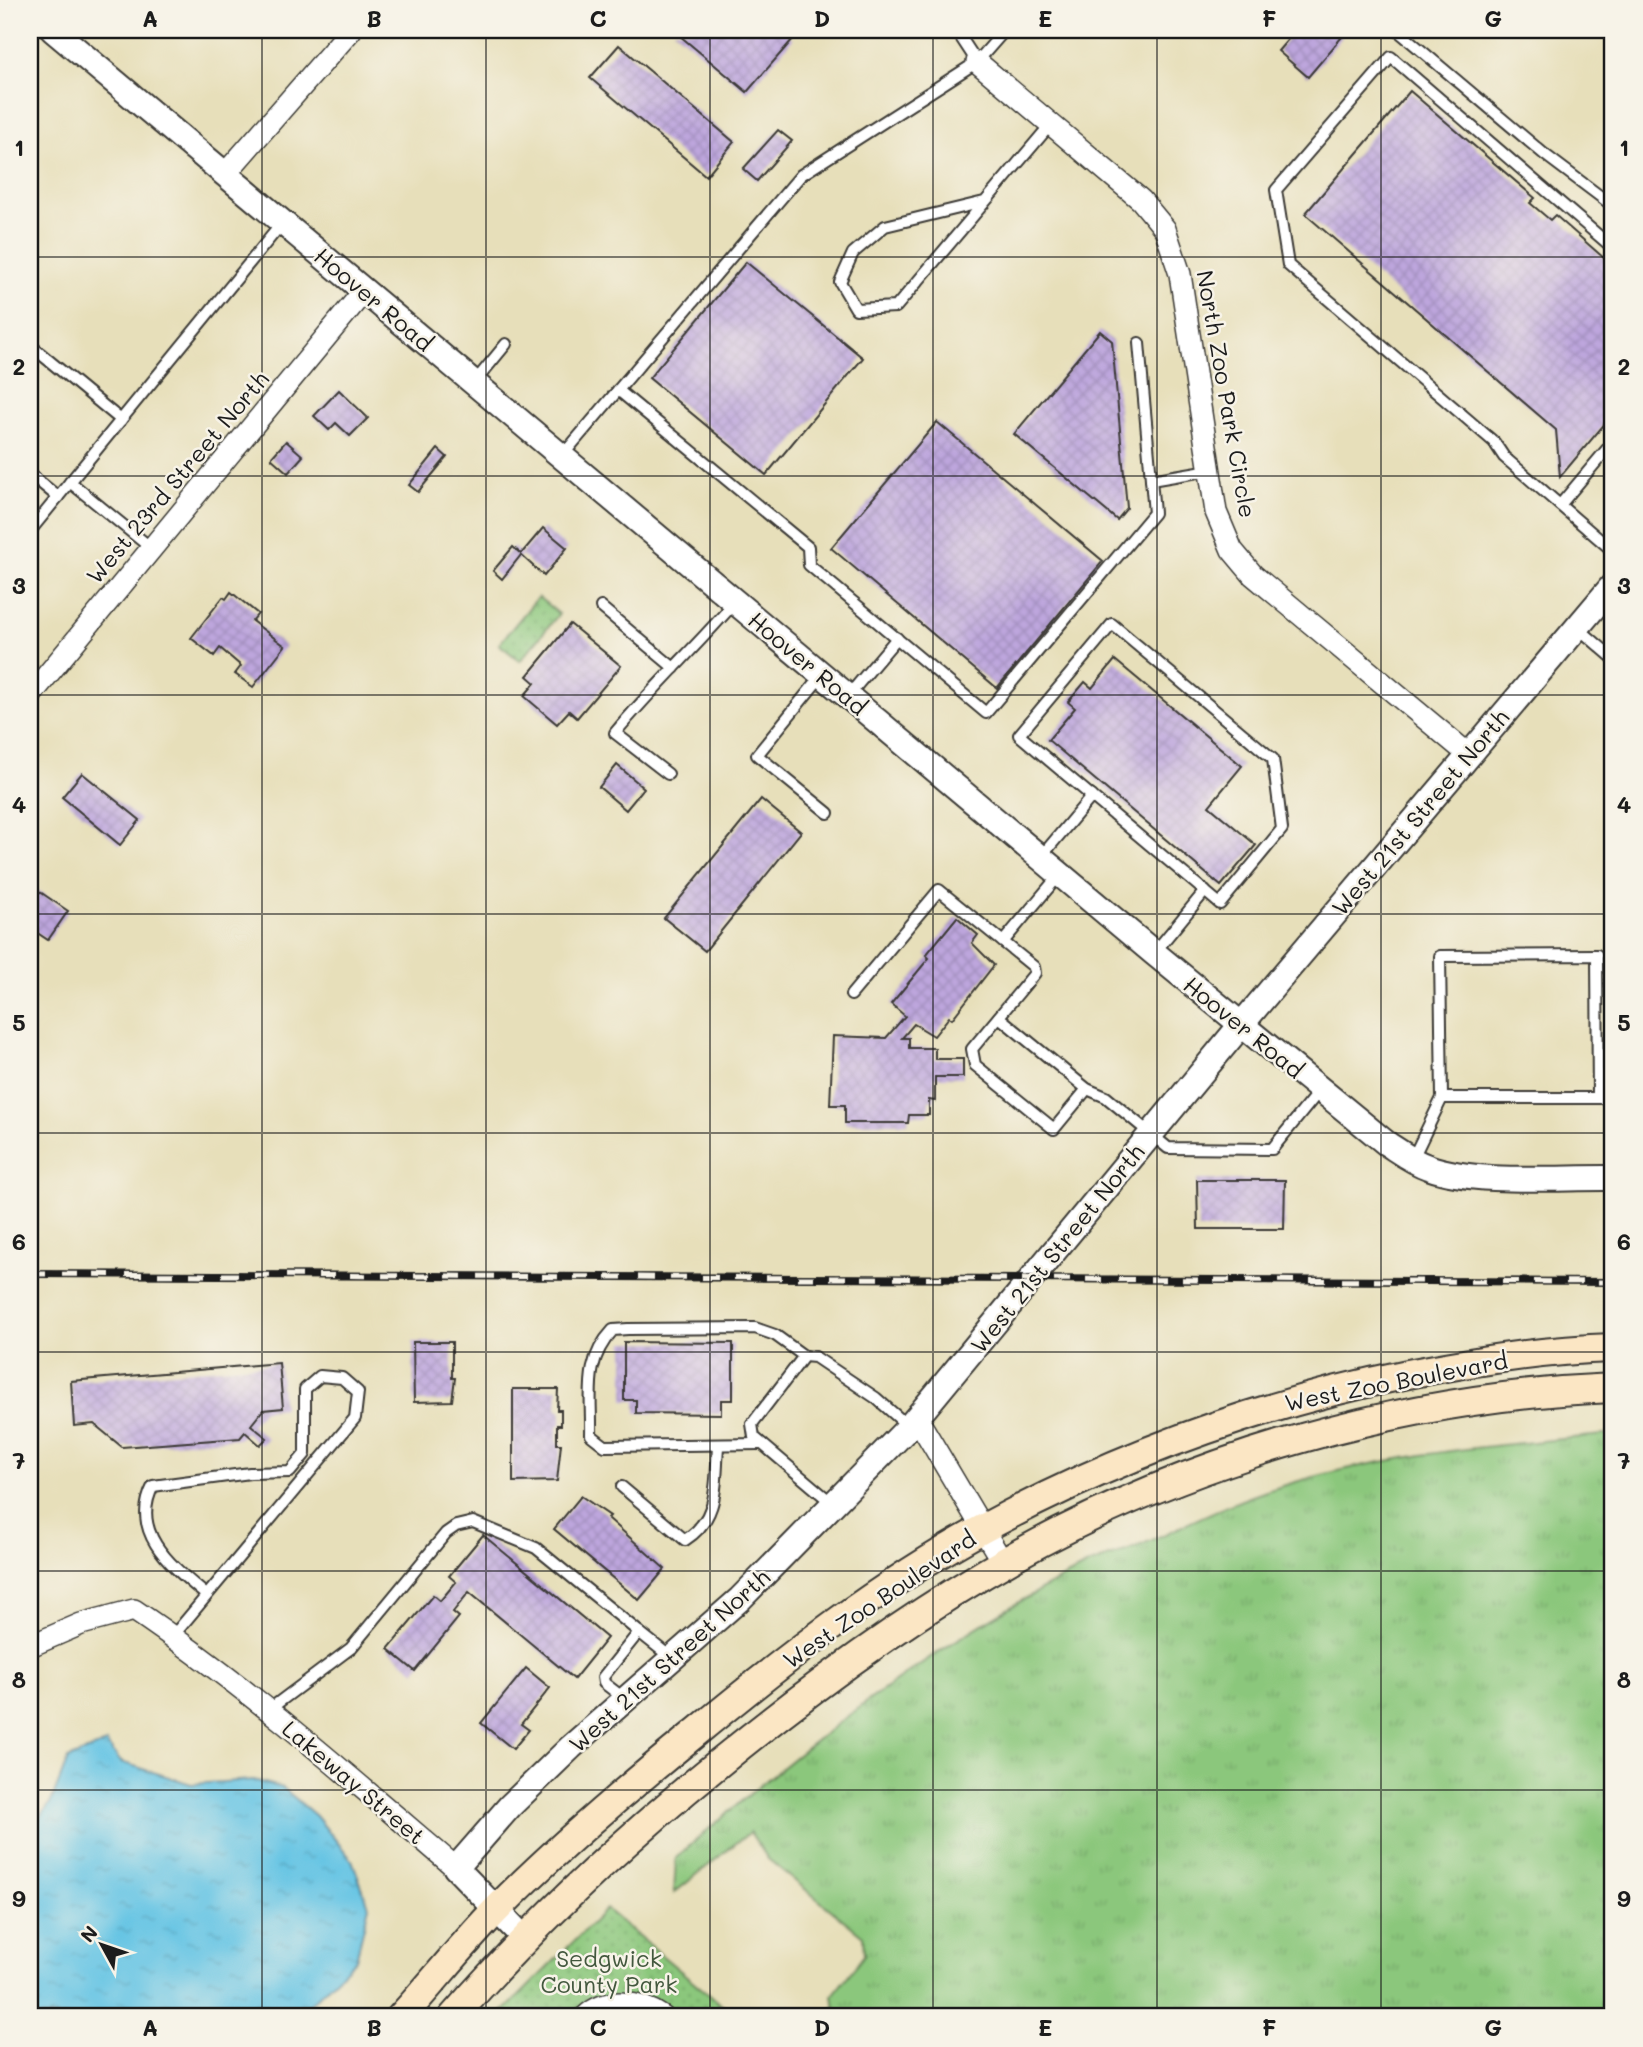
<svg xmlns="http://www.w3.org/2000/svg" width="1643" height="2047" font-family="Mali,sans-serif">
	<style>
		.grass { fill: url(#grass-tufts); stroke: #54724c; stroke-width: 2 }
		.park { fill: url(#park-dots); stroke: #54724c; stroke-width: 2 }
		.water { fill: url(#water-ripples); stroke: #407080; stroke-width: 2 }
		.building { fill: url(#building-cross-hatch) }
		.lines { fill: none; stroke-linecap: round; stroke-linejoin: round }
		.service-casing { stroke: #3a3934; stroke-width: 14 }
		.minor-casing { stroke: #3a3934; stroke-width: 24 }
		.tertiary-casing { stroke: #3a3934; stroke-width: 28 }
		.secondary-casing { stroke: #3a3934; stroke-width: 32 }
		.service { stroke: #fff; stroke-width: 10 }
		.minor { stroke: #fff; stroke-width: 21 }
		.tertiary { stroke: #fff; stroke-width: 24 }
		.secondary { stroke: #fbe6c4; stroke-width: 28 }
		.rail-casing { stroke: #1c1c1c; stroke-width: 8 }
		.rail { stroke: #f7f3e8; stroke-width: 5; stroke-dasharray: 16; stroke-linecap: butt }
		.grid { fill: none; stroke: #1c1c1c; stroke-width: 2; stroke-opacity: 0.55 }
		.labels { text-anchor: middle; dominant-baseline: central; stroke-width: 5; stroke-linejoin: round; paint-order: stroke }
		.street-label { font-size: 23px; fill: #1c1c1c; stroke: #f7f3e8 }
		.park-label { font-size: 23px; fill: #43583e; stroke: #f7f3e8 }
		.neatline { fill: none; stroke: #1c1c1c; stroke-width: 2.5 }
		.grid-label { font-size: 23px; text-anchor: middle; font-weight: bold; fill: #1c1c1c }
	</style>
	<defs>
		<pattern id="grass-tufts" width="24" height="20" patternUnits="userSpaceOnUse" patternTransform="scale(1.75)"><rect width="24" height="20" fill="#8bc77c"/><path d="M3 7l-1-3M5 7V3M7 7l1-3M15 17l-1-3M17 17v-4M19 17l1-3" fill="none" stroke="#77aa6b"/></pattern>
		<pattern id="park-dots" width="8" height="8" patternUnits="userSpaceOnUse" patternTransform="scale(1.75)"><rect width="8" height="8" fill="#8bc77c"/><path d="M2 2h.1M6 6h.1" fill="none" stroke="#77aa6b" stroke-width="1.8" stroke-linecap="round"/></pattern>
		<pattern id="water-ripples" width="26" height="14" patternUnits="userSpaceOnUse" patternTransform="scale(1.75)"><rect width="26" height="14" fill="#65c4e4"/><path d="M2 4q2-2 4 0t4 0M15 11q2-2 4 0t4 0" fill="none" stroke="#57a8c3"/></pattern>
		<pattern id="building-cross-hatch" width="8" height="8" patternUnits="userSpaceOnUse" patternTransform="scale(1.75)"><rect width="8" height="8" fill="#bda6dd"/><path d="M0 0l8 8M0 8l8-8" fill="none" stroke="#a28ebd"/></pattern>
	</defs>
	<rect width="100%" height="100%" fill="#f7f3e8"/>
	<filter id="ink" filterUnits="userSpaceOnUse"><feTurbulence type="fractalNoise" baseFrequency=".0143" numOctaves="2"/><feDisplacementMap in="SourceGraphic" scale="14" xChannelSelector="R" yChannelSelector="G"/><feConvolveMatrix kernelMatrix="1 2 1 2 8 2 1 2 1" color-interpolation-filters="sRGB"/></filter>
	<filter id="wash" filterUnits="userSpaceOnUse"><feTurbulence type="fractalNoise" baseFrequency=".00686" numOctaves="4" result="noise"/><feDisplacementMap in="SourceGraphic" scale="28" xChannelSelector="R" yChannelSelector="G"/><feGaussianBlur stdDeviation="1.57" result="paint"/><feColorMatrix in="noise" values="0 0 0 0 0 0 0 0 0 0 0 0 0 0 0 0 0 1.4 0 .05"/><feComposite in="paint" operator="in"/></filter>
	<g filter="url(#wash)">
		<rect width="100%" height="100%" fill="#e7dfba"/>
		<path class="grass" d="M1613,1434V2017H836L833,1995L864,1955L863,1936L768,1859L750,1832L674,1893L676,1858C800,1747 934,1643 1084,1567C1103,1558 1124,1553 1143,1544C1188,1524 1232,1501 1279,1487C1387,1453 1502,1445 1613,1434Z"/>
		<g class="park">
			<path d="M538,597L559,614L520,661L499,644Z"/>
			<path d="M606,1909L736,2017H498Z"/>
		</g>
		<path class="water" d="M106,1743L121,1762L191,1784L254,1780L283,1788L316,1816L352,1860L369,1906L356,1959L297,2017H30V1832L51,1802L68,1759Z"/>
		<g id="blocks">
			<g class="building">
				<path d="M673,30H782L793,39L747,92Z"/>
				<path d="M1296,30H1333L1342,37L1308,77L1278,51Z"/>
				<path d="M619,45L734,142L706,176L590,78Z"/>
				<path d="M1410,91L1535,198L1530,203L1550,220L1555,215L1613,266V361L1606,369L1613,376V414L1560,477L1556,430L1305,214Z"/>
				<path d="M778,130L792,141L757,181L743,169Z"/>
				<path d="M746,262L863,358L766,475L649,378Z"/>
				<path d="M1100,331L1112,341L1127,508L1117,520L1014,434Z"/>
				<path d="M339,390L368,418L350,436L336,423L329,430L314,416Z"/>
				<path d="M937,422L1103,561L997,688L831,548Z"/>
				<path d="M286,441L303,456L288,473L271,458Z"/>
				<path d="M438,449L447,457L418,492L409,485Z"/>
				<path d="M543,528L567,548L544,576L521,555L502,579L493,571L513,547L521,554Z"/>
				<path d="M231,592L258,614L252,621L285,646L253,687L235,674L241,666L220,648L214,656L191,638L223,597L226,599Z"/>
				<path d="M570,624L621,666L577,718L569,711L557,724L524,696L535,683L527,676Z"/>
				<path d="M1115,660L1242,766L1209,806L1256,845L1221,886L1048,740L1075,708L1068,702L1085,682L1092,688Z"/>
				<path d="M617,765L644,788L626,810L599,787Z"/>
				<path d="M82,773L140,820L120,845L62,797Z"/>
				<path d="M761,799L801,832L705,951L664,918Z"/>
				<path d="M30,885L68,911L48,940L30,928Z"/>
				<path d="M957,917L978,935L972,943L994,965L952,1019L949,1017L934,1036L914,1024L902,1038H909V1048H935V1059H963V1077H935V1101L929,1100V1115H909L908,1123H845V1105H830L833,1036L886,1038L905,1016L891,1004L929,958L926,955Z"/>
				<path d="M1197,1180H1285L1284,1229H1198Z"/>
				<path d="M413,1342H452V1378H455L452,1401L414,1402Z"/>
				<path d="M624,1342L733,1343V1400H721V1414L636,1413V1400H624Z"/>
				<path d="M279,1363L283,1408L263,1410L251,1425L267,1438L260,1445L245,1432L240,1438L122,1447L94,1424L74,1426L71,1381Z"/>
				<path d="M513,1389H558L557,1410H561V1425H557V1444H561L557,1481L513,1482Z"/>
				<path d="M581,1496L610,1516L608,1518L665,1569L639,1600L554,1529Z"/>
				<path d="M483,1535L607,1638L574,1679L469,1592L453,1612L459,1617L415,1671L388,1649L433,1595L440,1601L456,1582L449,1576Z"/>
				<path d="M526,1668L550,1688L521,1724L529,1730L513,1749L481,1723Z"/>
			</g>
		</g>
	</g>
	<g filter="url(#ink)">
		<use href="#blocks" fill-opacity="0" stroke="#3a3934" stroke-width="2"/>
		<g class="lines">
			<defs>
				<g id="service">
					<path d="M956,30L977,62"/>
					<path d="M1397,30L1544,154L1613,206"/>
					<path d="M984,202L885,226L853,253L840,282L856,309L896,307L1051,124"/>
					<path d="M1613,248L1391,57L1276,190L1288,265L1494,442L1504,457L1613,551"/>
					<path d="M30,345L121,420"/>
					<path d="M474,383L506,344"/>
					<path d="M618,390L808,547L809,565L986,713L1154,513L1139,343"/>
					<path d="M562,456L801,175L977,62L1005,30"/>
					<path d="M30,474L58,497"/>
					<path d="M1151,480L1210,470"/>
					<path d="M70,482L151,548"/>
					<path d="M1560,505L1613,442"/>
					<path d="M30,531L283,222"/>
					<path d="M601,607L674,668"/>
					<path d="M1112,624L1273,759L1282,829L1220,904L1019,735Z"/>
					<path d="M1577,627L1613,658"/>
					<path d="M822,675L757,755L828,813"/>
					<path d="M848,696L897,638"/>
					<path d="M668,774L615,733C653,687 696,647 735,602"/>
					<path d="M1040,858L1092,796"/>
					<path d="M1003,942L1060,874"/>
					<path d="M1154,953L1205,891"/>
					<path d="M851,995L939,890L1034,967L1035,973L972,1049L975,1065L1054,1129L1087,1089"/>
					<path d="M999,1017L1087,1089L1106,1097L1168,1148L1272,1149L1320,1090"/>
					<path d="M1598,1098H1613"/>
					<path d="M1412,1160L1442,1098L1440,956L1597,955L1598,1098H1442"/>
					<path d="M762,1444L605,1446L591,1435C592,1394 583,1362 613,1330L628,1329L755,1328L775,1335L804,1356"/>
					<path d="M622,1487L685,1540C720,1518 715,1483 718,1447"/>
					<path d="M833,1504L754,1437L752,1424L804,1356L815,1357L876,1398L909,1427"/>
					<path d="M173,1636L355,1418L358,1392L342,1378L320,1376L305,1389V1454L290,1472L250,1473L153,1486C129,1533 172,1566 205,1594"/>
					<path d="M626,1700L604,1683L603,1677L639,1632L673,1659"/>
					<path d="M267,1711L351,1648L446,1533L456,1526L473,1522L536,1548L639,1632"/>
				</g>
				<g id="minor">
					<path d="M977,62L1141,200L1165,229L1180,274L1216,512L1232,550L1253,575L1469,755"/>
					<path d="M226,173L351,30"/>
					<path d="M30,696L364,291"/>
					<path d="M917,1418L1003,1563"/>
					<path d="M30,1646L81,1624L134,1610C248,1687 352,1779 456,1868"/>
					<path d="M585,2017C607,1996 640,2001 663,2017"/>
				</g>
				<g id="tertiary">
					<path d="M53,30L1154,953L1386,1143C1400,1152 1413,1162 1428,1167C1477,1185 1560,1177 1613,1178"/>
					<path d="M525,1939L456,1868L510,1806L571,1747L740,1599L909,1427L1241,1025L1613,585"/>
				</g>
				<g id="secondary">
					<path d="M401,2017C433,1982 463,1944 496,1910C555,1850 623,1792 688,1739C781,1662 879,1585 986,1527C1118,1456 1260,1404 1408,1374C1476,1361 1544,1350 1613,1348"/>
					<path d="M453,2017C533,1925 624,1840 719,1763C812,1687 910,1615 1015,1556C1195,1456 1407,1396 1613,1388"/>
				</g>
			</defs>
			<use href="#service" class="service-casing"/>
			<use href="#minor" class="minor-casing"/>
			<use href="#tertiary" class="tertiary-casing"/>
			<use href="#secondary" class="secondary-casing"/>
			<use href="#service" class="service"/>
			<use href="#minor" class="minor"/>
			<use href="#tertiary" class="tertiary"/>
			<use href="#secondary" class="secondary"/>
			<defs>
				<path id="rail" d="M30,1274L1613,1282"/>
			</defs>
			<use href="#rail" class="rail-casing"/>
			<use href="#rail" class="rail"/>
		</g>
	</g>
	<path class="grid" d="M262,30V2017M486,30V2017M710,30V2017M933,30V2017M1157,30V2017M1381,30V2017M30,257H1613M30,476H1613M30,695H1613M30,914H1613M30,1133H1613M30,1352H1613M30,1571H1613M30,1790H1613"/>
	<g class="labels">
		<g class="street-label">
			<text transform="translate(374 299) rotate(40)">Hoover Road</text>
			<text transform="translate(1227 394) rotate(80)">North Zoo Park Circle</text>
			<text transform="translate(177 477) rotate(-50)">West 23rd Street North</text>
			<text transform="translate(808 663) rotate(40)">Hoover Road</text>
			<text transform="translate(1420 812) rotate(-50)">West 21st Street North</text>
			<text transform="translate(1244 1027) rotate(39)">Hoover Road</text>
			<text transform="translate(1057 1248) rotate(-51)">West 21st Street North</text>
			<text transform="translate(1396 1381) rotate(-11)">West Zoo Boulevard</text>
			<text transform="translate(879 1599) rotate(-34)">West Zoo Boulevard</text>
			<text transform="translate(669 1660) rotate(-42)">West 21st Street North</text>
			<text transform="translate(354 1782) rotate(40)">Lakeway Street</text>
		</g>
		<g class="park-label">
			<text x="609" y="1958">Sedgwick<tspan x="609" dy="26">County Park</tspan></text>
		</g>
	</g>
	<rect width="1643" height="2047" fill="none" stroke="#f7f3e8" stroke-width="77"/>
	<g transform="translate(102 1945) rotate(310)" stroke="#f7f3e8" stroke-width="5" paint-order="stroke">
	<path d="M0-5L12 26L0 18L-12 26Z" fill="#1c1c1c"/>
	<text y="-10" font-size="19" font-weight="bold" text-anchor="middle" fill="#1c1c1c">N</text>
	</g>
	<rect x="38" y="38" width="1566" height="1970" class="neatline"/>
	<g class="grid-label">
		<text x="150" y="27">A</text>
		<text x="374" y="27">B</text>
		<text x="598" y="27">C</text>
		<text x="822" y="27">D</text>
		<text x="1045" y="27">E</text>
		<text x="1269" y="27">F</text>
		<text x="1493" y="27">G</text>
		<text x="19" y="156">1</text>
		<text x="1624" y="156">1</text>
		<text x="19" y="375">2</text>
		<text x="1624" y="375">2</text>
		<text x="19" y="594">3</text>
		<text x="1624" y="594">3</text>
		<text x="19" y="813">4</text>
		<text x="1624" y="813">4</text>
		<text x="19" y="1031">5</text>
		<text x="1624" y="1031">5</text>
		<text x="19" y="1250">6</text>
		<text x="1624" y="1250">6</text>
		<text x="19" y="1469">7</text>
		<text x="1624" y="1469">7</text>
		<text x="19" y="1688">8</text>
		<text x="1624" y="1688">8</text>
		<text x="19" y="1907">9</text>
		<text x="1624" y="1907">9</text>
		<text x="150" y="2036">A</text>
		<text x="374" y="2036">B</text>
		<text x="598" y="2036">C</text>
		<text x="822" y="2036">D</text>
		<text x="1045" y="2036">E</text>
		<text x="1269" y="2036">F</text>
		<text x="1493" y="2036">G</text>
	</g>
</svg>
